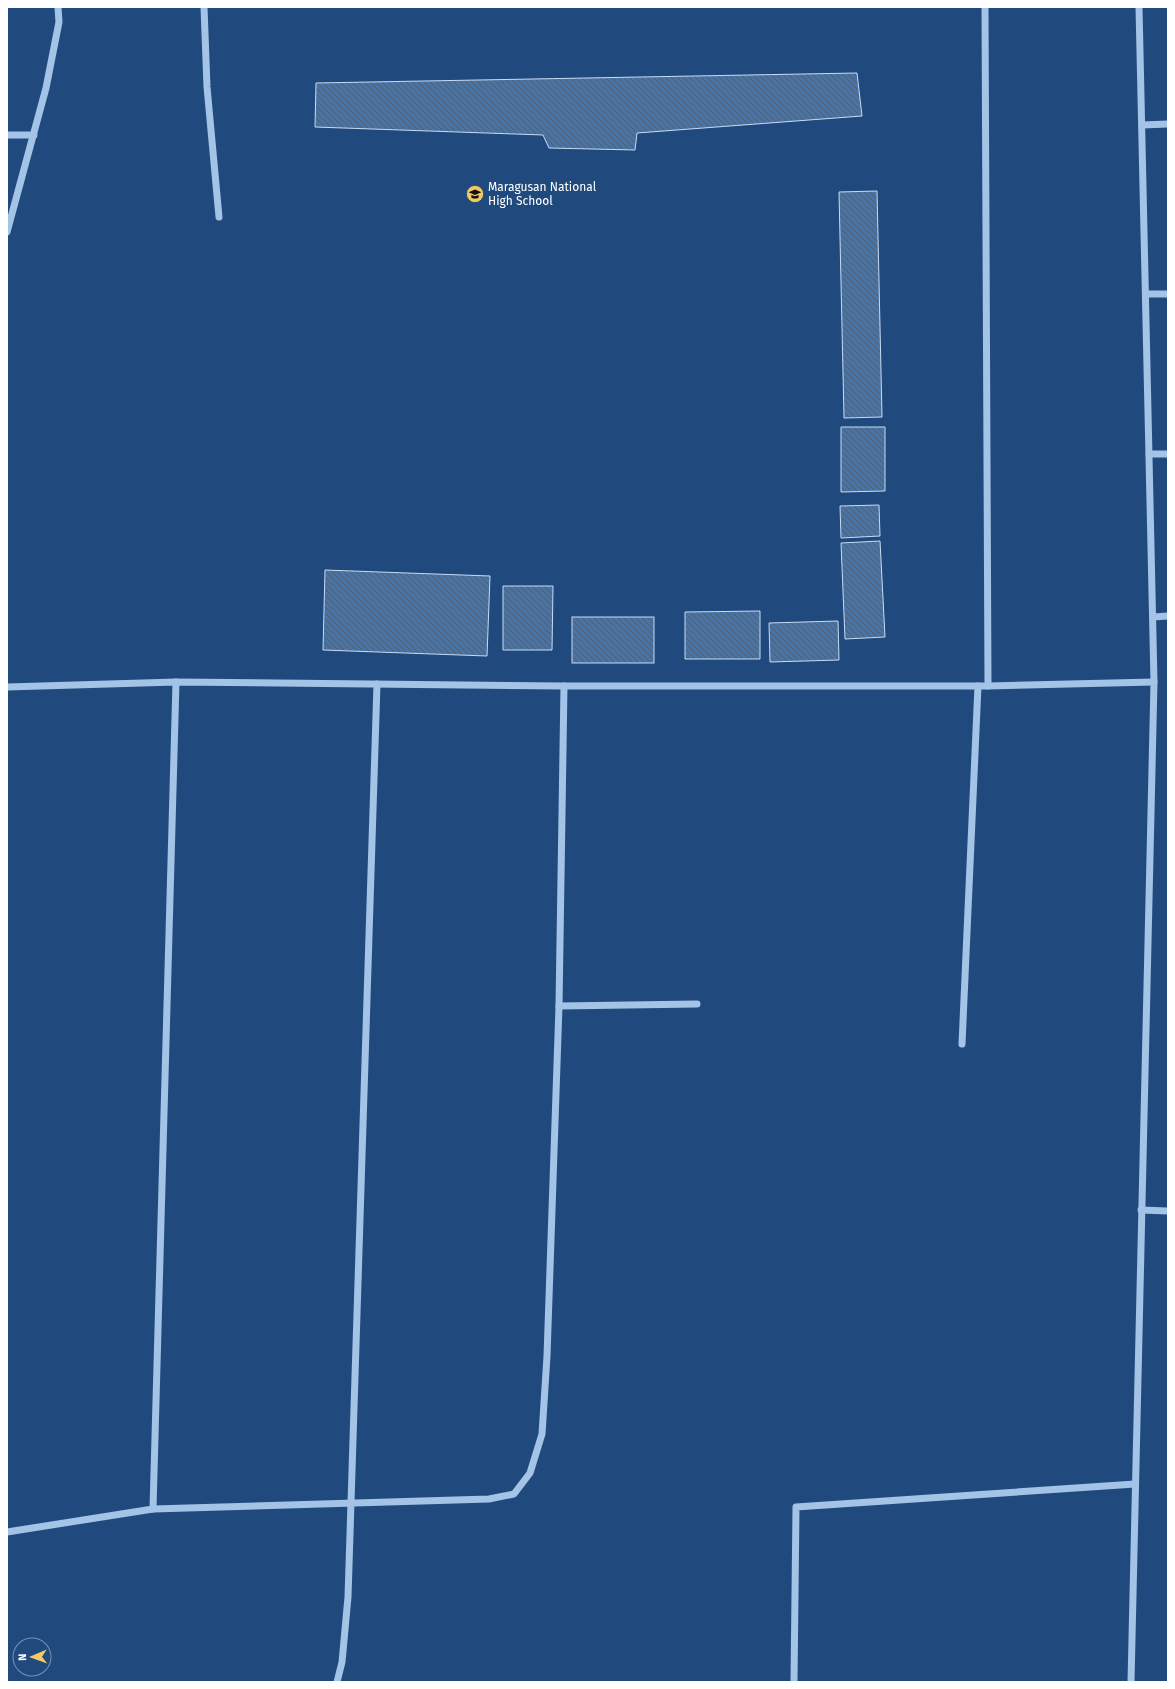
<svg xmlns="http://www.w3.org/2000/svg" width="1175" height="1689" font-family="'Fira Sans',sans-serif">
	<style>
		.building { fill: url(#building-back-hatch); stroke: #c7dcf5 }
		.lines { fill: none; stroke-linecap: round; stroke-linejoin: round }
		.minor { stroke: #a3c3e7; stroke-width: 7 }
		.labels { text-anchor: middle; dominant-baseline: central; stroke-width: 3.5; stroke-linejoin: round; paint-order: stroke }
		.poi-label { font-size: 12px; fill: #fff; stroke: #204a7d; text-anchor: start }
	</style>
	<defs>
		<pattern id="building-back-hatch" width="6" height="6" patternUnits="userSpaceOnUse"><rect width="6" height="6" fill="#4873a7"/><path d="M-1 5l2 2M0 0l6 6M5-1l2 2" fill="none" stroke="#4a5e75"/></pattern>
	</defs>
	<rect width="100%" height="100%" fill="#204a7d"/>
	<g class="building">
		<path d="M857,73L862,116L637,133L635,150L549,148L543,135L315,127L316,83Z"/>
		<path d="M877,191L882,417L844,418L839,192Z"/>
		<path d="M841,427H885V491L841,492Z"/>
		<path d="M879,505L880,536L841,538L840,506Z"/>
		<path d="M880,541L885,637L845,639L841,543Z"/>
		<path d="M325,570L490,576L487,656L323,650Z"/>
		<path d="M503,586H553L552,650H503Z"/>
		<path d="M760,611V659H685V612Z"/>
		<rect x="572" y="617" width="82" height="46"/>
		<path d="M838,621L839,660L770,662L769,623Z"/>
	</g>
	<g class="lines">
		<g class="minor">
			<path d="M204,7L207,87L219,217"/>
			<path d="M985,7L988,686"/>
			<path d="M1142,125L1168,124"/>
			<path d="M7,135H34"/>
			<path d="M7,232L46,88L59,22L58,7"/>
			<path d="M1146,294H1168"/>
			<path d="M1149,454H1168"/>
			<path d="M1153,617L1168,616"/>
			<path d="M7,687L176,682L564,686H988L1154,682"/>
			<path d="M559,1006L697,1004"/>
			<path d="M962,1044L978,686"/>
			<path d="M1141,1210L1168,1211"/>
			<path d="M153,1509L176,682"/>
			<path d="M7,1532L153,1509L489,1499L514,1494L530,1473L542,1434L547,1356L559,1006L564,686"/>
			<path d="M337,1682L342,1662L348,1597L377,684"/>
			<path d="M794,1682L796,1507L1135,1484"/>
			<path d="M1131,1682L1154,682L1139,7"/>
		</g>
	</g>
	<defs>
		<symbol id="school-disc" viewBox="-11 -11 22 22"><circle r="9.5" fill="#f4c964" stroke="#204a7d"/><path d="M0-5L7-2L0 1L-7-2ZM-4 1L0 2.5L4 1V4Q0 6-4 4Z" fill="#111"/></symbol>
	</defs>
	<g fill-rule="evenodd">
		<use href="#school-disc" x="465" y="184" width="20" height="20"/>
	</g>
	<g class="labels">
		<g class="poi-label">
			<text x="488" y="187">Maragusan National<tspan x="488" dy="14">High School</tspan></text>
		</g>
	</g>
	<rect width="1175" height="1689" fill="none" stroke="#ffffff" stroke-width="16"/>
	<g transform="translate(32 1657) rotate(268)"><circle r="19" fill="#204a7d" stroke="#7992b1"/>
	<path d="M0-3L7 15L0 10L-7 15Z" fill="#f4c964"/>
	<text y="-6" font-size="11" font-weight="bold" text-anchor="middle" fill="#ffffff">N</text>
	</g>
</svg>
